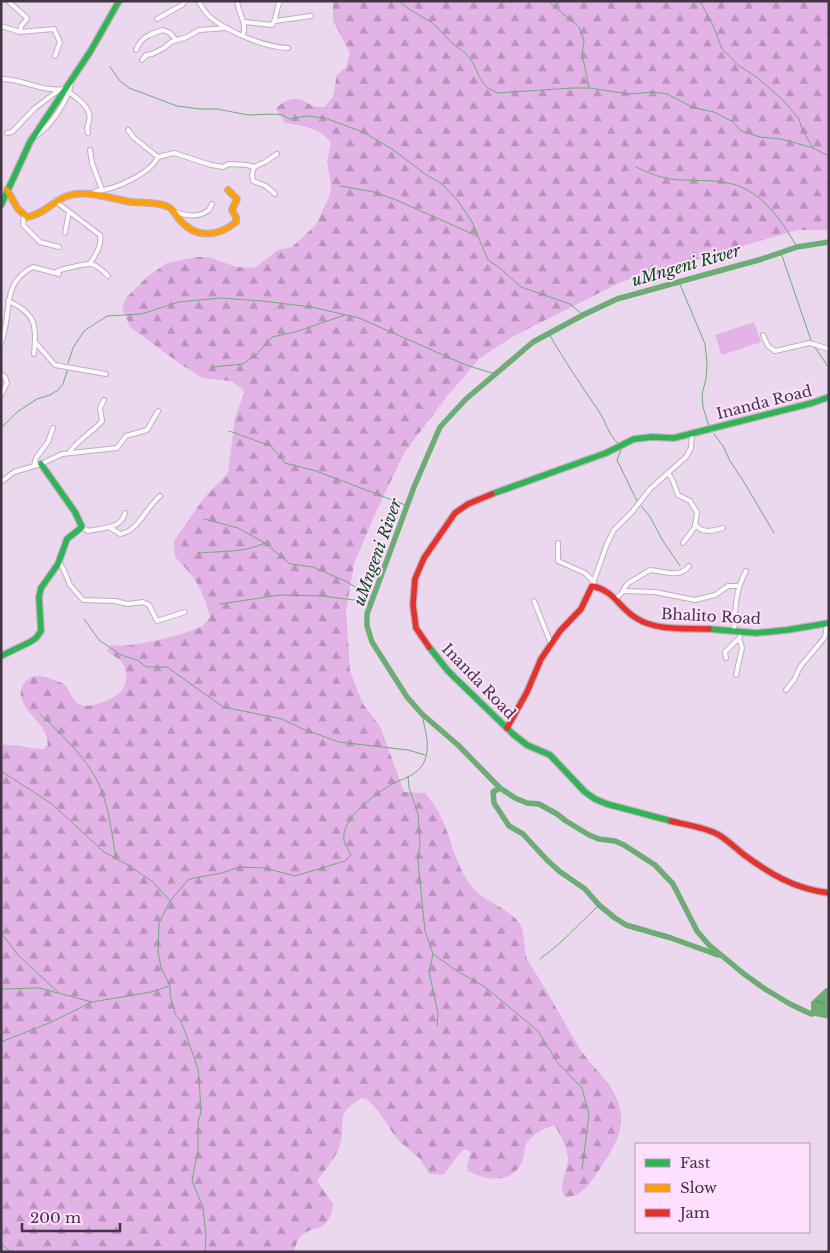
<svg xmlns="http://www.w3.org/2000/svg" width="830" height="1253" font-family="'Libre Baskerville',serif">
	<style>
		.grass { fill: #e3b2e6 }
		.forest { fill: url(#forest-firs) }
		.water { fill: url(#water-ripples) }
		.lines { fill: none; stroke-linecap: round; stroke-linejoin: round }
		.stream { stroke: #6dad75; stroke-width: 1 }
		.river { stroke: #6dad75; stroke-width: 5.5 }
		.street-casing { stroke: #beafbf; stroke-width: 6 }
		.fast-casing { stroke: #beafbf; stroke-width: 8 }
		.slow-casing { stroke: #beafbf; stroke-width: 8 }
		.jam-casing { stroke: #beafbf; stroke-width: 8 }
		.street { stroke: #fcf9fc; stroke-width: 4 }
		.fast { stroke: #30b455; stroke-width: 5.5 }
		.slow { stroke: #ff9f0a; stroke-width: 5.5 }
		.jam { stroke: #e5322d; stroke-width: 5.5 }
		.labels { text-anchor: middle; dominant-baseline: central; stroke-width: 4; stroke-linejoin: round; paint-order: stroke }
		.street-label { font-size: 15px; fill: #423443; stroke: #fee0fe }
		.water-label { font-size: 16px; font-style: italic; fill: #054f13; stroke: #fee0fe }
	</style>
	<defs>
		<pattern id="forest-firs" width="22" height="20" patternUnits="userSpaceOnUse" patternTransform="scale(1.25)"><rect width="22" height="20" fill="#e3b2e6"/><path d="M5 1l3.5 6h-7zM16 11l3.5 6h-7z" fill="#ba92bc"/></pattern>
		<pattern id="water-ripples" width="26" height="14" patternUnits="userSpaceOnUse" patternTransform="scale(1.25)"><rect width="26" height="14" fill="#6dad75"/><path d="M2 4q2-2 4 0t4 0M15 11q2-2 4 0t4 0" fill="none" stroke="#5b8e62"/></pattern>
	</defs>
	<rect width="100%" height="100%" fill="#ecd8ee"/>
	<path class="grass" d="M754,322L761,342L722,355L715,335Z"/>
	<path class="forest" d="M333,1H829V230H797L621,282L514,336L480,358L448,395L404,453L376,512L354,564L346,611L350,671L363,704L380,726L404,792L425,793C430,800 437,807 440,815C452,839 455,866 472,887C484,902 509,908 520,924C526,933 522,953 530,964C548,992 563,1021 580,1049C595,1072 618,1085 621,1115C623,1135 609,1155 599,1170C591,1182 581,1198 565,1197C557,1185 568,1173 568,1159C567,1147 561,1136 555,1126C544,1127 529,1136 525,1147C524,1152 524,1158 522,1162C511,1185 486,1180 468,1171L467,1165L471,1152L465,1149C457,1155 450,1167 443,1175L430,1174L419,1158L397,1139L378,1111L368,1100L362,1098C332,1115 348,1122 339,1148C334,1160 324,1171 317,1181L333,1204C330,1236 308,1223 298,1240C296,1243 295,1248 294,1252H1V745C15,744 29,749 44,749L48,745C47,738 46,732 41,726C32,714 12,698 25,682C34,670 50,679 62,683C71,688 70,701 81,705C91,709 117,698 123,689C127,682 128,670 122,663C119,658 112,655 107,651L111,645C129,649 186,635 202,626C206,624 207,620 210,617C203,589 195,577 175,557L174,541L204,498L228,473L235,418L244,393L243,389L231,381L202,378L179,363L130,327L122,307L126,298L147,277L167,263L198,257H208L237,267L253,268L257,266L278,250L292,247L316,225L329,197L331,186L327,161L331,143C320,127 303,126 285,123L276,109C281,103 290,98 298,99C308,100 308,108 325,107L333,97L337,75L346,67L350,53L333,21Z"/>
	<path class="water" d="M826,988H829V1019L811,1015V1002Z"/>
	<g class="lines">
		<g class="stream">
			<path d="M399,1C408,10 420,15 431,22C439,28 446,37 453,44C457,47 462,50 465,53C481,68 475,85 498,93L573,88H589L630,94L653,92L667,94L694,108L714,112L733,122L741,131L760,137L781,139L813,148"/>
			<path d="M548,1L579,27L584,41L582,54L589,87"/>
			<path d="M700,1L713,25L722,49L738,65L758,78L783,100L799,119L802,129L813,148L829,156"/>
			<path d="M110,67L120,81L129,88L177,106L200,109H217L248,115L273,114L283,115L289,119L306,116L325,118L363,132L392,149L425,174L442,184L458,201L472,222L488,260L501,269L521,287L570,304L583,315"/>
			<path d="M636,167C645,171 655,176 665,178C683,182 704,179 722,182C759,186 780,218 797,247"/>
			<path d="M340,186L374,192L394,199L477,236"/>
			<path d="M781,253L812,343"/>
			<path d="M679,282L705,344L707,363L706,379L702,394L703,407L709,426"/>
			<path d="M549,334C564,360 581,385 598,410C606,421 608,435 618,443"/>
			<path d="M814,346L829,368"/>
			<path d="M68,363L73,348L84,331L107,316L141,314L179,302L220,298L262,301L312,307L359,318L466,365L495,374"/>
			<path d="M213,367L243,364L256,355L272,337L295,332L345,315"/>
			<path d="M1,428L17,412L37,399L50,395L58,390L63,384L68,368"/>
			<path d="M229,431L271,446L285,463L316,471L408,506"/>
			<path d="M714,434L723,446L730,461L744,482L774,533"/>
			<path d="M621,450L617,460L637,501"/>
			<path d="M641,506L649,515L663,541L680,566"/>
			<path d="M204,519L238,528L265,543L290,564L313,567L345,581L373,597"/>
			<path d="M198,553C221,551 244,553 265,543"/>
			<path d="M220,604L280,595L322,596L371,602"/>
			<path d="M84,619L99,640L121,655L137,660L147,667H167L223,707L282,719L303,729L339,742L408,750L425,755"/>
			<path d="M40,714C61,734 86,757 99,784C109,808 112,833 116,859"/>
			<path d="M1,771L52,804L104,852L128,865L153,882L170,901"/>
			<path d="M408,776L409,788L418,814L420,843L418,861L425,931L433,954L457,971L485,987L538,1031L558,1063L582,1088L589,1114L582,1170"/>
			<path d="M1,933L19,956L59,993"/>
			<path d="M433,954L429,972L438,1013L437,1026"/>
			<path d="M540,959L559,944L599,905"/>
			<path d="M1,989L39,988L92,1002L151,992L169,986"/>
			<path d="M1,1042L49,1023L92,1002"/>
			<path d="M1,1244L11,1252"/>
			<path d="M205,1252L206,1236L203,1207L192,1181L198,1149V1123L201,1112L199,1078L198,1069L186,1034L180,1020L175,1014L170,995V986L161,967L158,952L159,923L170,901L188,880L194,878L222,873L239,867L265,868L295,876L345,861L351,855C349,850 345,845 344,841C340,818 376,794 392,784C400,780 410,777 416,772C421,768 425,762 426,756C430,743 424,727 422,714"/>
		</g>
		<g class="river">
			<path d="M829,242L797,247L762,259L617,299L583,315L533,342L466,399L440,427L414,487L367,614V626L372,642L407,697L422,714L458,745L500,788L515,798L527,803L539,804L557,814L566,821L589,835L599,839L615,841L624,845L655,865L673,884L697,931L709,945L744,974L765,989L790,1004L811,1014L829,1009"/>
			<path d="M500,788L493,792L494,803L509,826L523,834L547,860L559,871L585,889L599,905L615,918L626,925L671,938L718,955"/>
		</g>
		<defs>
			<g id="street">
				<path d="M8,1L26,17L27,19L21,26L20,32"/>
				<path d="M198,1C202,6 205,13 210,17C228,32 264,47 288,48"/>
				<path d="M237,1C239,16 247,21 243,36"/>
				<path d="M157,19L182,5L185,1"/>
				<path d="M275,21L311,16"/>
				<path d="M245,22L272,25C277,18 276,9 280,1"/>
				<path d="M1,26L20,32L54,29L60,42L55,56"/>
				<path d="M136,50C141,37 150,34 163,30L170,33L176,40"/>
				<path d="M142,60L146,55L152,54L164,48L171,42L187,37L199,30L227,28"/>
				<path d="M1,79C25,79 40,92 65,89C75,97 93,107 89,121C88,127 86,127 88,133"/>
				<path d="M128,130L134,138L158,157"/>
				<path d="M7,133L12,132L35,108L59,90"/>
				<path d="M33,137C48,131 70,98 71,82"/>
				<path d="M90,150L92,163L102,190"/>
				<path d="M254,167L252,175L253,181L266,186L275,194"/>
				<path d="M93,194L96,191C114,190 150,174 158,157L174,153L211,165L223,167L229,164L247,165L254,167L265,162L277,154"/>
				<path d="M55,201L100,235C102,244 96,255 90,263"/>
				<path d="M175,212C188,216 198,218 209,210L212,204"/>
				<path d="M24,215L23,225L40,242L59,247"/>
				<path d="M65,233L69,212"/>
				<path d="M54,273C61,269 66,268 73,267C92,262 94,262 108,276"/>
				<path d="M8,301C36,313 37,326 34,354"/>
				<path d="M763,335L768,346L775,351L810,343L829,349"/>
				<path d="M35,342L55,365L106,374"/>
				<path d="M1,343C13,313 0,283 33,267L59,274"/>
				<path d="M1,374L5,377L7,383L1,395"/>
				<path d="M69,453C77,440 92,433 102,421L100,408L104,400"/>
				<path d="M34,466L36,458L48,442L53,428"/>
				<path d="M668,473L673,481L678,495L690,501L697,512L695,527L683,543"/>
				<path d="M1,482L14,472L41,464L62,454L117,448L126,436L147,430L158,411"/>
				<path d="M695,524C702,534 713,531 723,528"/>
				<path d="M82,527L88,531C102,528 121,529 125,513"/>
				<path d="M109,527L120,534C139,531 146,507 160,496"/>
				<path d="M558,543V561L585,573L594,582"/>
				<path d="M59,562L63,568L70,585L83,600L115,601L128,604L143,602L149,605L157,621L185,612"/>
				<path d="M592,586L607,544L614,530L632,512L650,489L686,457L691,448L692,433"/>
				<path d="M623,591L655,592L695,600L715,595L728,586H739"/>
				<path d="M616,598L621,594L627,584L650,570C663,571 680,579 689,566"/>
				<path d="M534,601L551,644"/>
				<path d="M734,632C735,610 735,591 746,571"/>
				<path d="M726,658L725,652L740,637"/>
				<path d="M736,675L742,648L739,638"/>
				<path d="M786,690L794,680L800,667L825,637L827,624"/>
			</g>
			<g id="fast">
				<path d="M1,205L30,142L90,52L119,1"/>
				<path d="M492,494L606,453L634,439L652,437L674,438L812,403L829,397"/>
				<path d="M709,629L756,633L787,630L829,623"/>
				<path d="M429,647L448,671L513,734L527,745L550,755L585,792L595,799L607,804L671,821"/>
				<path d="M1,656L30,642L36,638L41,631L39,597L41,588L58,564L67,539L82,527L75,512L41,464"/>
			</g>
			<path id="slow" d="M7,190L18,209L27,217C43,215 53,201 67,196C88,189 111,199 132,202C143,203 155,202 166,206C173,208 175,214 179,219C195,239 218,237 236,222V217L232,210L237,199L228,190"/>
			<g id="jam">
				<path d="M429,647L416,628L413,605L415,579L424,558L455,513L468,504L492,494"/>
				<path d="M507,728L527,692L541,659L560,631L581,609L592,586C615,591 618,607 636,618C656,631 685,628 709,629"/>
				<path d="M671,821C686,825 705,827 719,835C727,840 735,847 743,854C770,874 795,889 829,893"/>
			</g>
		</defs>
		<use href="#street" class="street-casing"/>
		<use href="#fast" class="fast-casing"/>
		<use href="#slow" class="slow-casing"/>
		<use href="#jam" class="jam-casing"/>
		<use href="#street" class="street"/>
		<use href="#fast" class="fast"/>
		<use href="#slow" class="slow"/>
		<use href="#jam" class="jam"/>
	</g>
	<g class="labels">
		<g class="street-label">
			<text transform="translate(764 402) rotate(-14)">Inanda Road</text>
			<text transform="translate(711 616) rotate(3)">Bhalito Road</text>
			<text transform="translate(479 681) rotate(46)">Inanda Road</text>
		</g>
		<g class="water-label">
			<text transform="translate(686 265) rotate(-16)">uMngeni River</text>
			<text transform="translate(377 552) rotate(-70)">uMngeni River</text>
		</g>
	</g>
	<rect width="830" height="1253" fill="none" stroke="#423443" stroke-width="5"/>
	<rect x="635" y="1143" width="175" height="90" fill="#fee0fe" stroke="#b39bb3"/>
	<rect x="645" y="1159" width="25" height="8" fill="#30b455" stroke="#b39bb3"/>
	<text x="680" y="1168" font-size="15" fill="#423443">Fast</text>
	<rect x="645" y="1184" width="25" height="8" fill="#ff9f0a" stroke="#b39bb3"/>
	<text x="680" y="1193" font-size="15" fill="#423443">Slow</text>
	<rect x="645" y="1209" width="25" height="8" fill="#e5322d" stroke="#b39bb3"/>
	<text x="680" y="1218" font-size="15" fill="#423443">Jam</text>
	<path d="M22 1223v8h98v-8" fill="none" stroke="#423443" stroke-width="2.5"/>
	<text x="30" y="1223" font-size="15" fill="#423443" stroke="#fee0fe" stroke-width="4" paint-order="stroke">200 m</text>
</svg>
